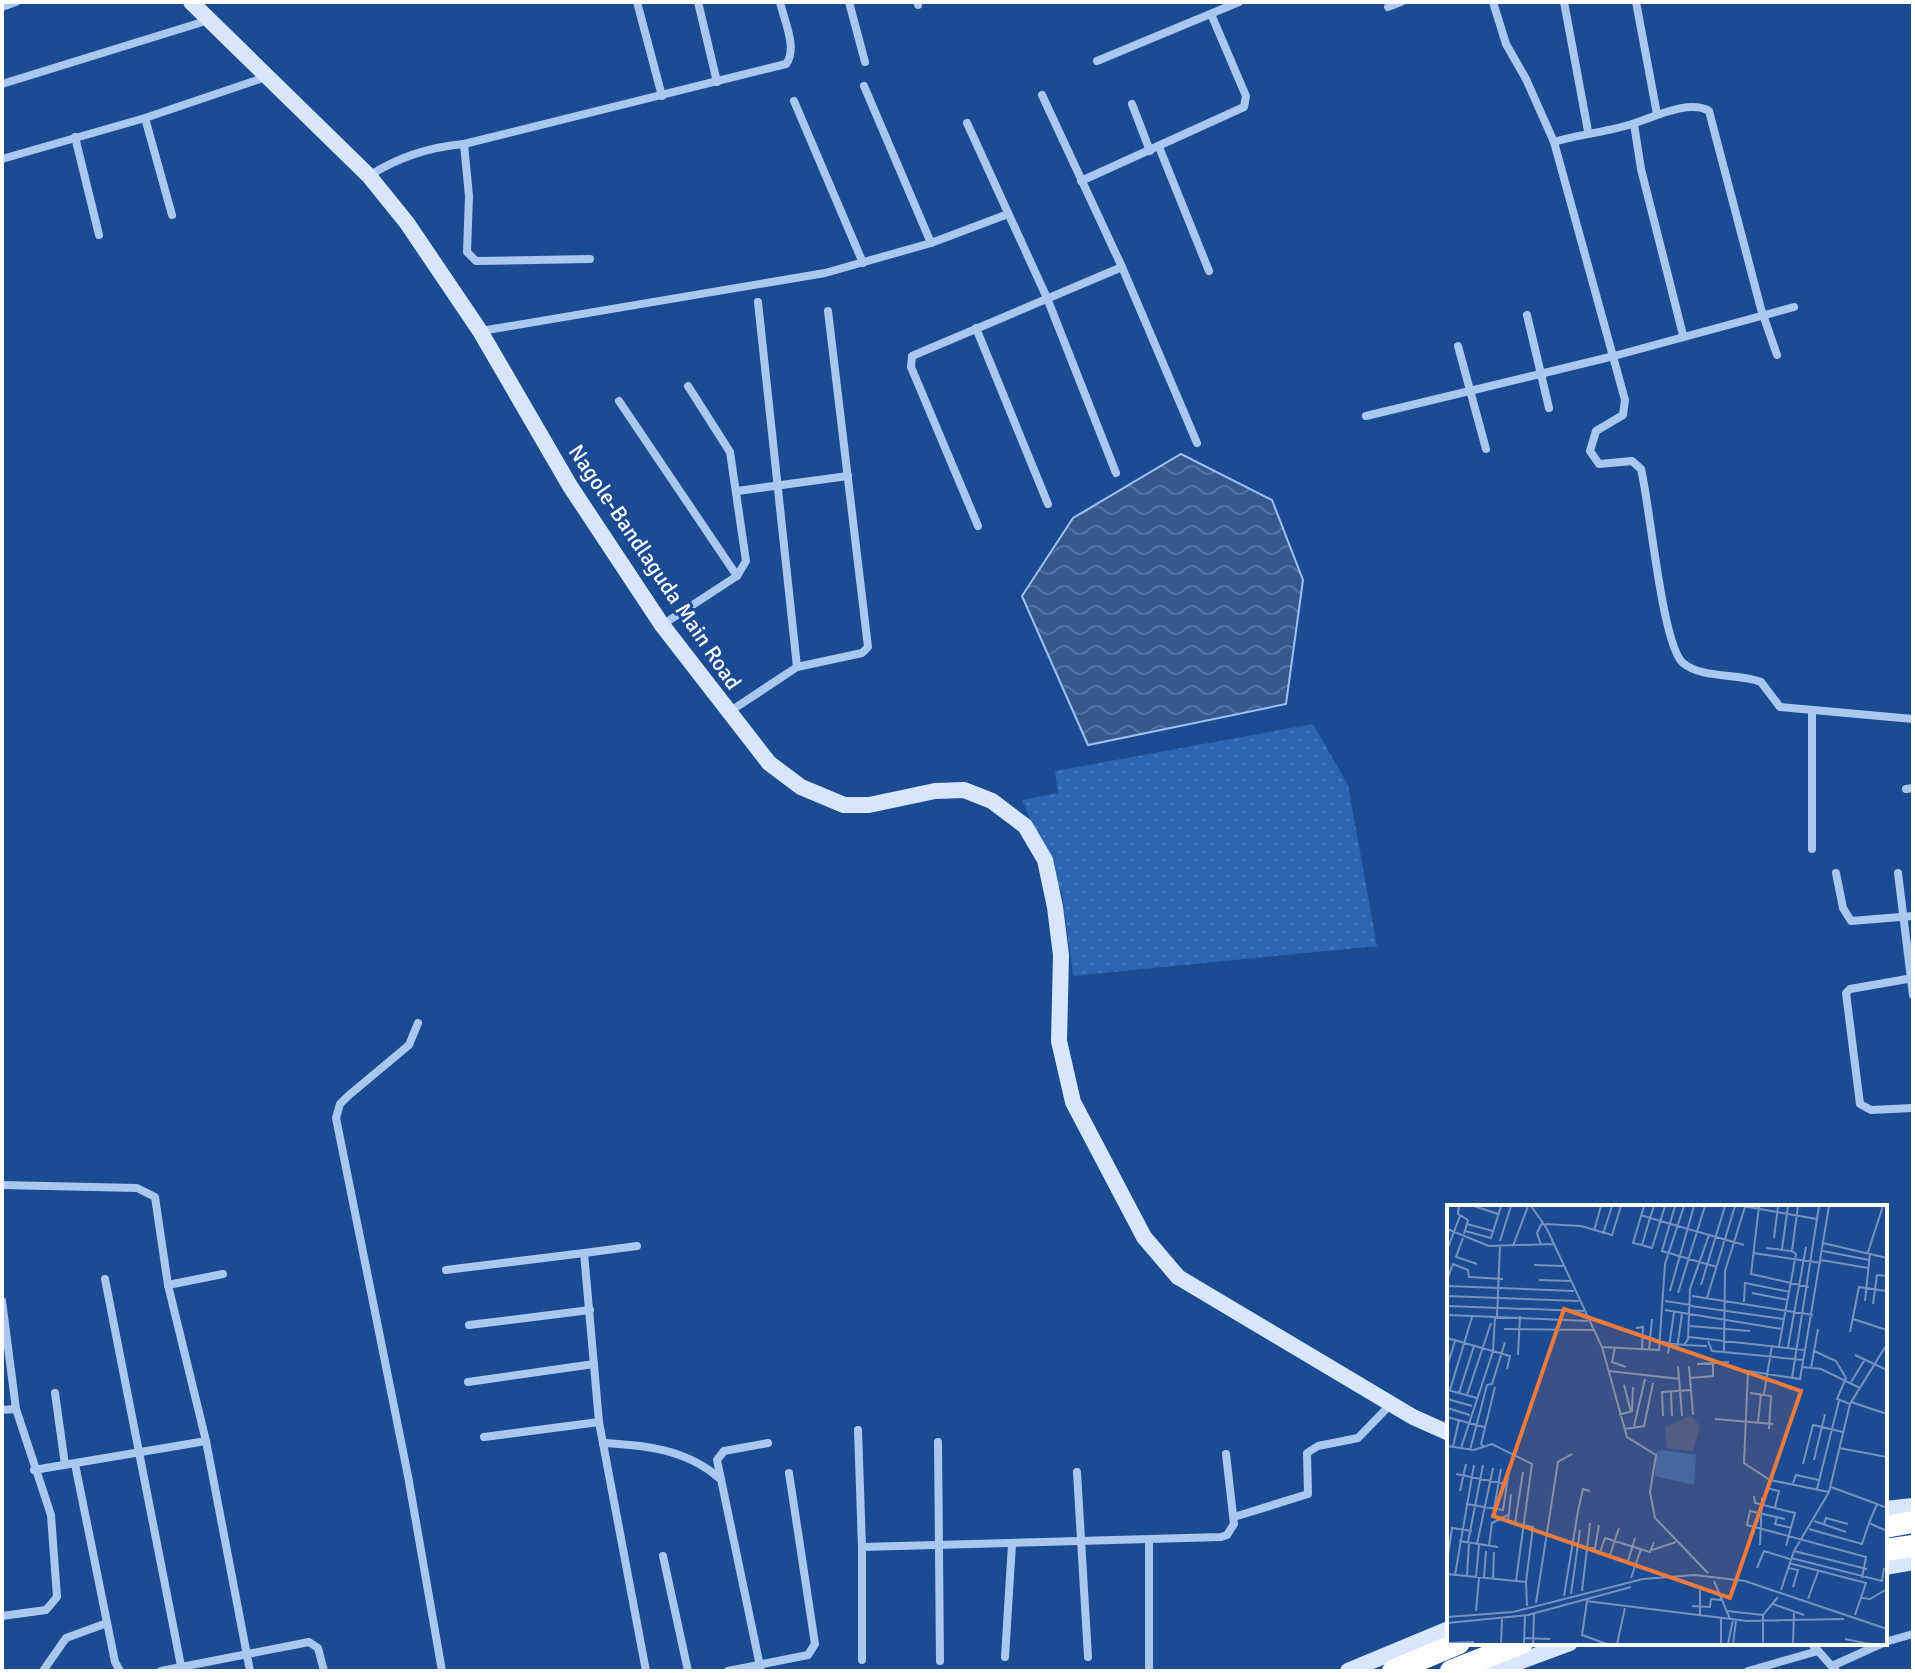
<svg xmlns="http://www.w3.org/2000/svg" width="1915" height="1673" font-family="Signika,sans-serif">
	<style>
		.grass { fill: url(#grass-dots) }
		.water { fill: url(#water-waves); stroke: #9dc2f2; stroke-width: 2 }
		.lines { fill: none; stroke-linecap: round; stroke-linejoin: round }
		.street { stroke: #aac7ef; stroke-width: 8 }
		.secondary { stroke: #d8e6fb; stroke-width: 16 }
		.highway { stroke: #fff; stroke-width: 22 }
		.labels { text-anchor: middle; dominant-baseline: central; stroke-width: 6; stroke-linejoin: round; paint-order: stroke }
		.street-label { font-size: 22px; fill: #fff; stroke: #1a4b93 }
		.inset-road { fill: none; stroke: #7693be; stroke-width: 2 }
		.view { fill: #ed7a3d; fill-opacity: 0.15; stroke: #ed7a3d; stroke-width: 4 }
		.inset-edge { fill: none; stroke: #fff; stroke-width: 4 }
	</style>
	<defs>
		<pattern id="grass-dots" width="8" height="8" patternUnits="userSpaceOnUse" patternTransform="scale(2)"><rect width="8" height="8" fill="#2c64b1"/><path d="M2 2h.1M6 6h.1" fill="none" stroke="#4c7bbd" stroke-width="1.8" stroke-linecap="round"/></pattern>
		<pattern id="water-waves" width="16" height="10" patternUnits="userSpaceOnUse" patternTransform="scale(2)"><rect width="16" height="10" fill="#35598d"/><path d="M0 5q4-4 8 0t8 0" fill="none" stroke="#53729e"/></pattern>
	</defs>
	<rect width="100%" height="100%" fill="#1a4b93"/>
	<path class="grass" d="M1313,724L1348,785L1377,946L1073,976L1062,893L1022,800L1058,793L1055,771Z"/>
	<path class="water" d="M1181,454L1272,500L1303,580L1286,704L1088,745L1022,596L1073,518Z"/>
	<g class="lines">
		<g class="street">
			<path d="M637,2L662,96"/>
			<path d="M698,2L717,82"/>
			<path d="M849,2L865,62"/>
			<path d="M917,2L918,5"/>
			<path d="M1493,2L1506,44L1526,79L1554,142L1625,400L1623,415L1596,431L1590,451L1599,464L1632,461L1641,469C1650,505 1662,645 1683,663C1702,679 1739,673 1761,682L1780,707L1913,719"/>
			<path d="M1564,2L1588,131"/>
			<path d="M1636,2L1657,114"/>
			<path d="M2,7L16,2"/>
			<path d="M1388,7L1401,2"/>
			<path d="M1097,61L1239,2"/>
			<path d="M2,84L209,20"/>
			<path d="M864,86L931,243"/>
			<path d="M1042,95L1122,267L1197,443"/>
			<path d="M794,101L863,263"/>
			<path d="M1132,104L1150,151"/>
			<path d="M145,118L172,215"/>
			<path d="M967,123L1047,298L1116,473"/>
			<path d="M1634,124L1641,169L1683,335"/>
			<path d="M75,137L99,235"/>
			<path d="M1554,142C1580,134 1609,132 1635,123C1654,117 1690,99 1709,111L1761,309L1777,355"/>
			<path d="M464,144L469,196L467,252L476,261L590,259"/>
			<path d="M1159,147L1209,271"/>
			<path d="M2,159L145,118L266,77"/>
			<path d="M369,176C398,157 430,147 464,144L786,64C798,49 784,20 780,2"/>
			<path d="M1081,181L1244,107L1246,96L1211,14"/>
			<path d="M758,302L797,667"/>
			<path d="M1527,315L1549,408"/>
			<path d="M976,328L1048,504"/>
			<path d="M481,331L825,273L931,243L1008,214"/>
			<path d="M1458,346L1486,449"/>
			<path d="M619,401L737,576"/>
			<path d="M1366,416L1614,356L1794,307"/>
			<path d="M737,491L848,476"/>
			<path d="M978,526L911,367L912,356L1122,267"/>
			<path d="M662,625L737,576L746,561L730,452L688,386"/>
			<path d="M729,712L797,667L862,653L868,647L828,311"/>
			<path d="M1812,712V849"/>
			<path d="M1906,789L1913,788"/>
			<path d="M1836,873L1843,908L1851,921L1913,916"/>
			<path d="M1898,873L1913,995"/>
			<path d="M1913,978L1850,989L1846,993L1860,1104L1871,1110L1913,1108"/>
			<path d="M418,1023L409,1045L348,1096L340,1104L336,1118L408,1476L442,1671"/>
			<path d="M2,1185L137,1188L155,1197L168,1285L206,1441L250,1671"/>
			<path d="M637,1246L584,1253L599,1422L646,1671"/>
			<path d="M446,1270L584,1253"/>
			<path d="M105,1279L181,1666"/>
			<path d="M168,1285L223,1274"/>
			<path d="M2,1301L16,1409L51,1515L57,1597L46,1610L2,1616"/>
			<path d="M469,1325L590,1310"/>
			<path d="M468,1382L594,1364"/>
			<path d="M55,1393L65,1465"/>
			<path d="M2,1410L16,1409"/>
			<path d="M858,1430L862,1547"/>
			<path d="M484,1437L599,1422"/>
			<path d="M938,1442L940,1661"/>
			<path d="M603,1443C644,1445 686,1449 719,1478"/>
			<path d="M75,1464L115,1662L120,1671"/>
			<path d="M34,1470L206,1441"/>
			<path d="M1077,1472L1088,1657"/>
			<path d="M1234,1517L1308,1494L1307,1453L1318,1446L1358,1438L1391,1404"/>
			<path d="M1149,1540V1671"/>
			<path d="M663,1556L688,1671"/>
			<path d="M1885,1642L1913,1634"/>
			<path d="M1811,1643L1836,1671"/>
			<path d="M1005,1657L1012,1544"/>
			<path d="M862,1660V1547L1221,1537L1227,1535L1234,1524L1226,1454"/>
			<path d="M1832,1666L1883,1643"/>
			<path d="M43,1671L66,1638L107,1623"/>
			<path d="M161,1671L309,1642L318,1648L324,1671"/>
			<path d="M728,1671L808,1655L815,1644L789,1473"/>
			<path d="M761,1671L717,1460L724,1451L768,1443"/>
			<path d="M1748,1671L1818,1651"/>
		</g>
		<g class="secondary">
			<path d="M191,2L369,176L407,223L480,331L570,486L662,625L769,763L801,787L844,805H869L935,791L964,790L992,801L1025,826L1045,860L1055,907L1061,955L1059,1041L1073,1102L1144,1237L1178,1277L1413,1417L1449,1433"/>
			<path d="M1885,1509L1913,1506"/>
			<path d="M1885,1567L1913,1562"/>
			<path d="M1348,1671L1449,1629"/>
			<path d="M1494,1671L1570,1643"/>
		</g>
		<g class="highway">
			<path d="M1885,1527L1913,1522"/>
			<path d="M1885,1550L1913,1546"/>
			<path d="M1393,1671L1459,1643"/>
			<path d="M1451,1671L1522,1643"/>
		</g>
	</g>
	<g class="labels">
		<g class="street-label">
			<text transform="translate(655 567) rotate(56)">Nagole-Bandlaguda Main Road</text>
		</g>
	</g>
	<g transform="translate(1447 1205)">
		<rect width="440" height="440" fill="#1a4b93"/>
		<path d="M215,245L249,250L247,280L208,271L209,247Z" fill="#2c64b1"/>
		<path d="M244,211L253,221L246,246L220,243L218,222Z" fill="#35598d"/>
		<path class="inset-road" d="M12,1L11,9L21,15L17,29M27,1L51,9M84,1L100,24L155,142L180,232L209,250L203,287L208,313L261,368M207,1L203,13L297,40M228,1L215,46L270,62M296,1L370,14M312,1L304,69L362,82M298,2L278,66L277,147L357,155M194,10L203,13L195,40L205,43L218,1M20,19L46,26M98,19L134,21L165,30L174,1M0,24L42,41L107,39M18,26L44,33L54,1M147,26L154,1M156,29L165,1M16,33L9,52L30,59M327,33L331,1M53,36L64,1M376,38L440,53M94,40L90,28L96,16M195,40L186,38L197,1M66,41L81,1M319,43L345,46M335,44L341,1M0,45L13,11M376,46L422,55M421,47L436,1M306,48L374,58M374,55L421,63M87,60L116,61M0,75L6,59L21,65L22,72L56,74M92,75L123,76M254,80L278,1M0,81L127,86M223,86L247,1M231,88L258,1M305,88L341,95M0,91L132,96M245,91L366,110M260,93L288,1M218,96L244,100M418,96L423,48M297,97L298,78L343,87M426,99L430,70L440,71M0,101L137,106M244,101L337,114M218,105L335,124M0,110L141,116M50,112L53,41M406,114L440,125M243,121L303,126M189,123L196,122L195,144M57,124L147,125M403,127L412,82L439,86M242,132L358,145L353,174L288,164M0,133L63,151L60,164M260,133L265,146L277,147M214,137L237,140L241,134L243,84L262,30M236,140L260,141M332,141L349,49L345,46L351,1M155,142L212,145L218,59L237,1M168,142L165,157L179,162M341,142L359,42M230,144L235,109M202,145L205,114M358,145L382,1M367,146L389,156L399,173L390,194L403,199M221,149L227,107M71,150L73,111M408,150L440,165M250,159L282,157M231,161L235,211M242,161L246,210M0,162L8,136M356,162L374,164L413,183M364,163L371,124M301,165L297,258L323,275L382,287M162,166L233,174M243,173L266,171V158M345,173L372,1M404,177L417,156M177,180L184,207M1,185L30,193M3,185L25,112M224,187L225,211M12,188L27,141M303,188L324,191L322,224M317,189L325,140M20,190L44,118M0,194L25,201M404,197L440,209M0,203L23,210M172,210L185,206L186,182M216,211L215,187L244,185M0,212L37,222M268,214L326,219M311,218L314,189M187,221L198,174M177,224L197,221L206,178M0,241L27,245L45,239L85,259L69,376M6,242L12,215M38,242L34,239L48,182M14,243L46,146L48,112M392,243L440,252M23,245L40,180L45,179L58,137M367,255L378,209M356,259L366,220L396,227M9,269L59,279M346,278L349,270L372,275M384,282L430,299M319,283L332,286L328,302M370,284L392,196M13,286L19,259M64,289L61,317L86,322L79,377M307,291L308,298L348,308L339,341M19,299L56,305L62,265M47,304L54,264M330,312L328,319L345,323M338,314L303,306L300,320L419,352L415,373M367,316L399,327M68,318L76,267M422,318L430,299L440,303M377,319L379,313L401,319M362,324L415,339L422,318L440,326M12,336L51,342M21,337L36,260M30,339L46,263M313,340L315,293M42,341L45,318L61,310M138,343H148L152,320M205,345L229,337M347,346L420,364M153,347L158,333L203,347L207,337M163,350L172,323M344,353L435,376L437,363M181,356L188,333M0,357L5,323L25,326M342,358L419,378L408,410M310,363L317,346L343,354M341,363L351,365L346,382M0,369L79,377L80,401M8,370L27,260M20,371L22,338M29,372L32,340M37,373L39,346M184,373L194,344M46,374L47,347M267,376L283,414M253,385V411M334,385L347,346L382,287L403,199L440,139M135,386L143,318M124,389L133,325M117,391L131,306L136,284L143,286M415,393L423,394L440,384M361,394L371,367M139,396L300,416L397,414M140,396L135,430L160,439M89,398L111,257L125,249M326,399L357,410M245,401L263,402L264,394L275,395M29,406L32,373M280,406L316,410M0,412L66,407L196,374L248,370L298,376L440,424M0,418L81,410L184,382M77,433L103,434M398,434L422,439M0,438L27,437M54,439L55,414M77,439L78,411M86,439L87,408M170,439L178,403M274,439V413M281,439L286,414M286,439L289,415M316,439V410L331,392M346,439L347,406"/>
		<path class="view" d="M117,104L354,186L283,393L46,311Z"/>
		<rect width="440" height="440" class="inset-edge"/>
	</g>
	<rect width="1915" height="1673" fill="none" stroke="#ffffff" stroke-width="8"/>
</svg>
